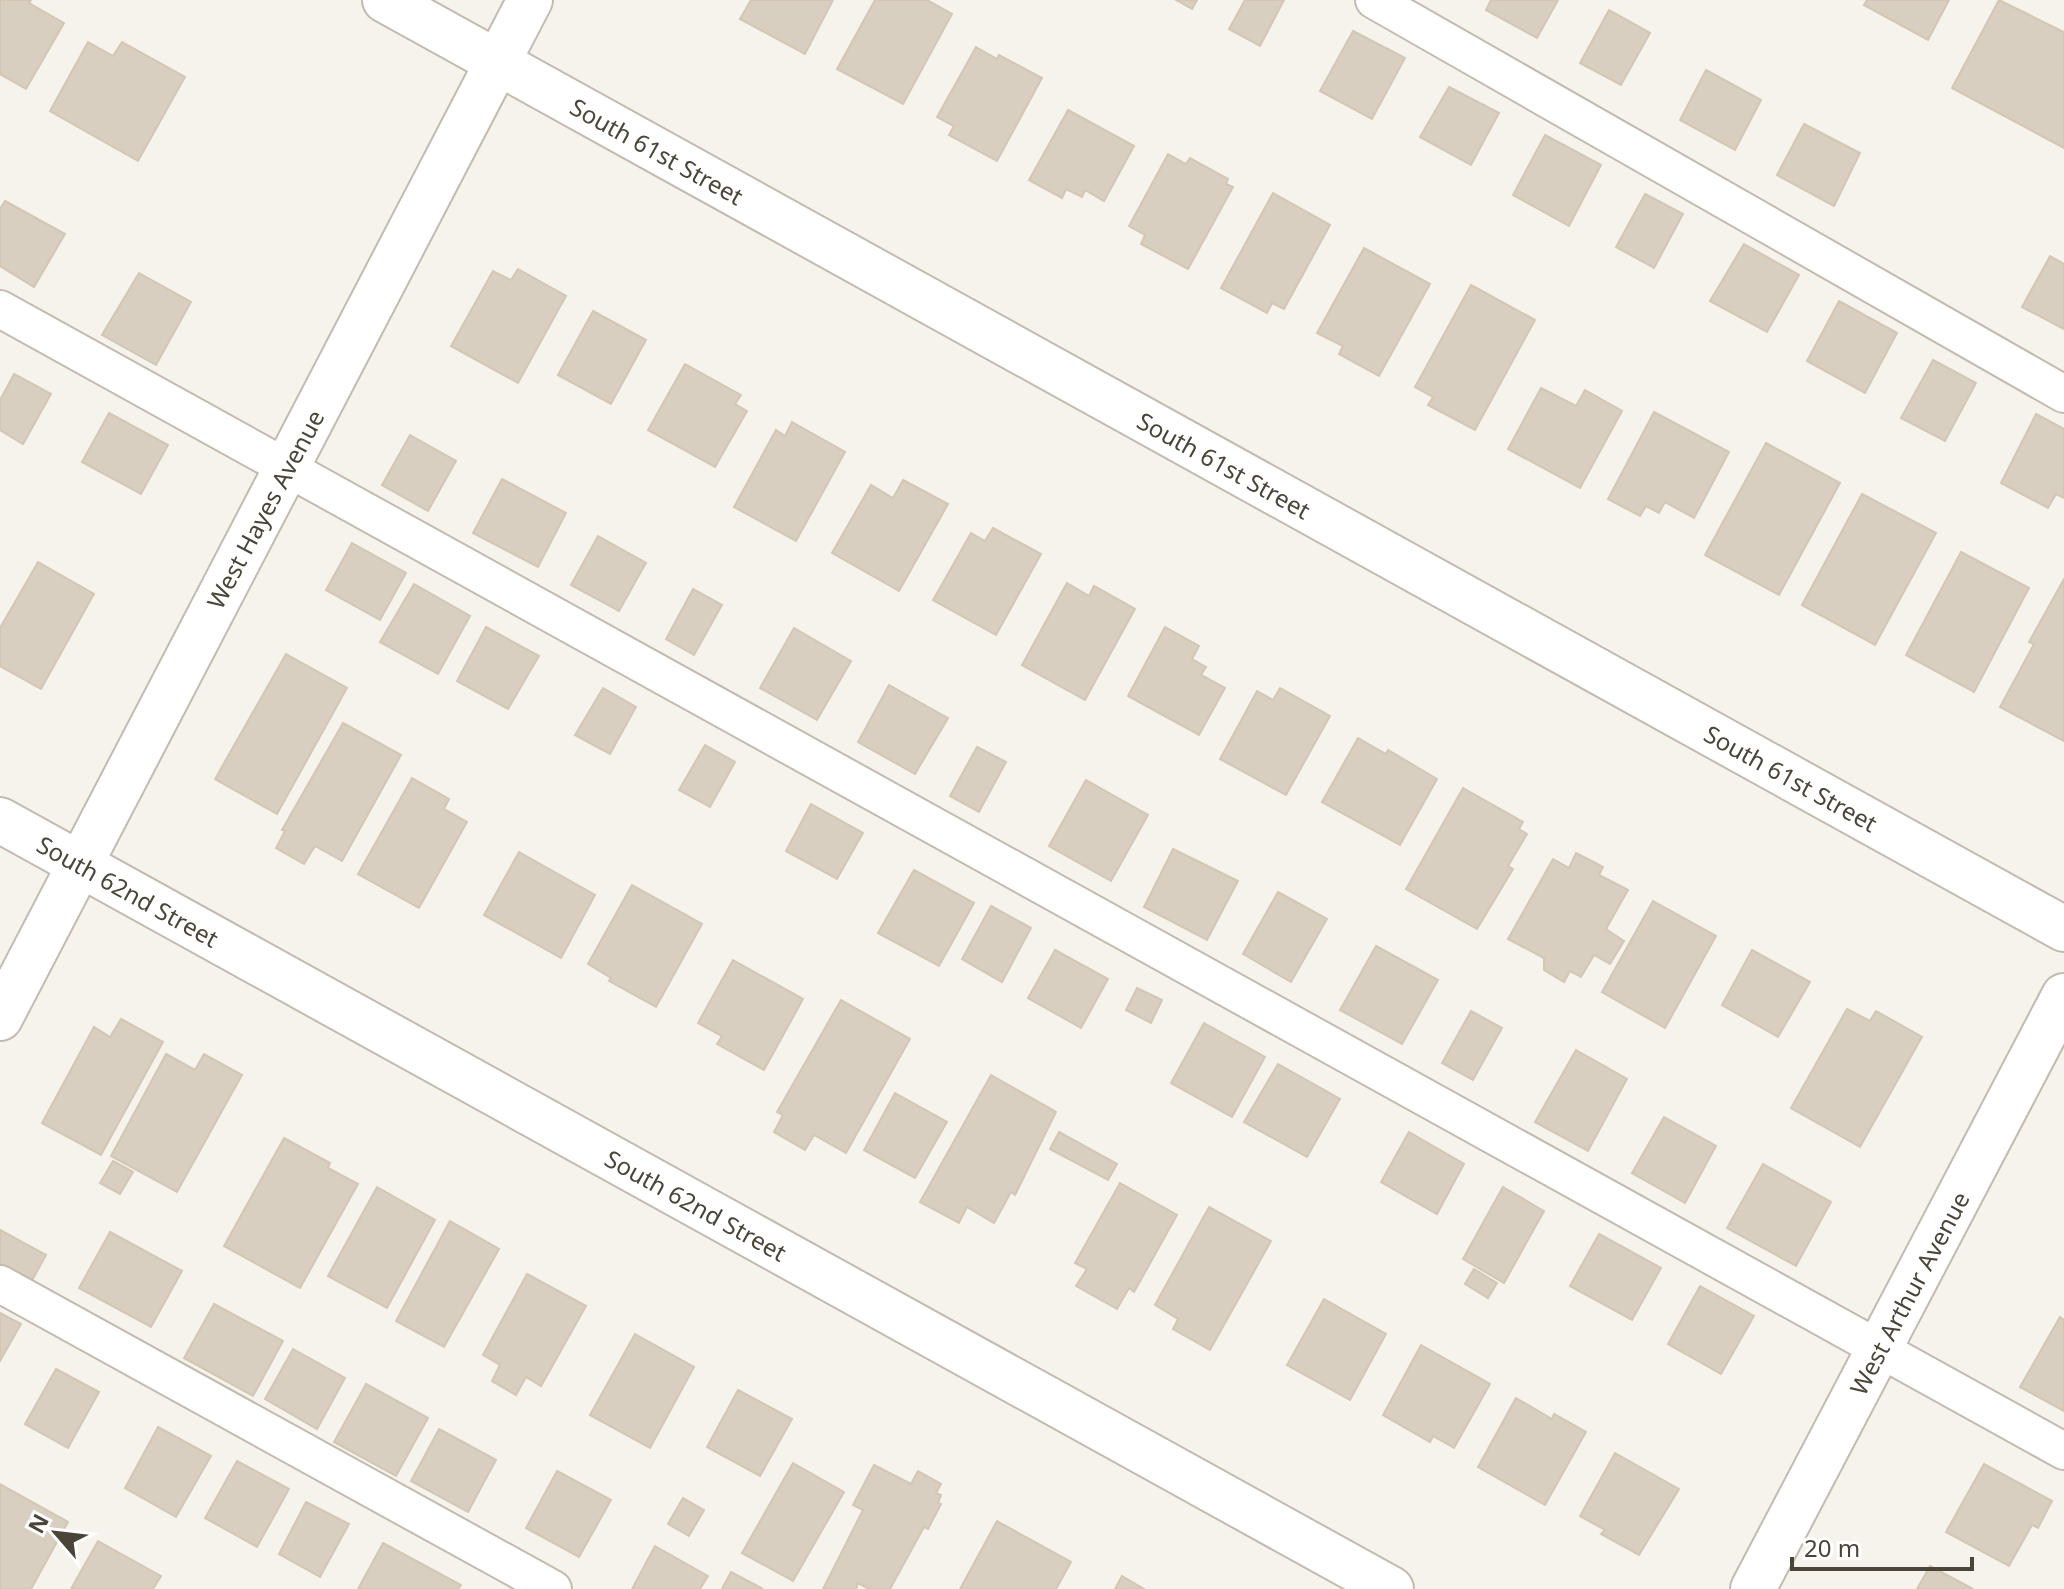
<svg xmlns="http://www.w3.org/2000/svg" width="2064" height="1589" font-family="'Noto Sans',sans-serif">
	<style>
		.building { fill: #d8cfc1; stroke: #d3c7b4; stroke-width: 2 }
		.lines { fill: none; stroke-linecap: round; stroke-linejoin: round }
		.service-casing { stroke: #c2bbae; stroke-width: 40 }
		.minor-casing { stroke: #c2bbae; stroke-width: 48 }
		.service { stroke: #fff; stroke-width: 36 }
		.minor { stroke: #fff; stroke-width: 44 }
		.labels { text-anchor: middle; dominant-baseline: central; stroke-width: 6; stroke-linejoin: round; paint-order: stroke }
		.street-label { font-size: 24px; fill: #4b4439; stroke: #fff }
	</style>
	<rect width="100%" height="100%" fill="#f6f3ec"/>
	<g class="building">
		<path d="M0,0H31L29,3L64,23L26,89L0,74Z"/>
		<path d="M751,0H833L805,54L740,19Z"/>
		<path d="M875,0H927L952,14L903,104L837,69Z"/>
		<path d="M1176,0H1197L1192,9Z"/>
		<path d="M1245,0H1284L1260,46L1229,29Z"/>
		<path d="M1491,0H1558L1537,38L1486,10Z"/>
		<path d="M1867,0H1949L1928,40L1864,5Z"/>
		<path d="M1999,0L2064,32V148L1952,88Z"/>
		<path d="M1609,10L1650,33L1621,85L1580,63Z"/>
		<path d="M1353,31L1405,58L1372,119L1320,91Z"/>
		<path d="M88,42L113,56L122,42L185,77L138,161L50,111Z"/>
		<path d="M976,47L997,59L999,55L1042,78L997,161L949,135L954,126L937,117Z"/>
		<path d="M1706,70L1761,100L1735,150L1680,120Z"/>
		<path d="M1449,87L1499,113L1471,165L1420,137Z"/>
		<path d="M1068,110L1134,146L1104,201L1085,190L1082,197L1066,189L1062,198L1029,180Z"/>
		<path d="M1804,124L1860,153L1834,206L1777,175Z"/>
		<path d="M1545,135L1601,165L1569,226L1513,195Z"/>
		<path d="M1168,154L1186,164L1190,158L1228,179L1226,184L1233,187L1188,269L1141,244L1145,235L1129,226Z"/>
		<path d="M1273,193L1330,225L1284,309L1272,303L1267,313L1221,288Z"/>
		<path d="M1645,194L1683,214L1654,268L1616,247Z"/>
		<path d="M5,201L65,234L34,287L0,266V209Z"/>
		<path d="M1744,244L1799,275L1767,332L1710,301Z"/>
		<path d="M1364,248L1430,284L1379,376L1339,354L1343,346L1317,333Z"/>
		<path d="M2050,256L2064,264V329L2022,307Z"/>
		<path d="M518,269L566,296L518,383L451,346L493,271L511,280Z"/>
		<path d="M139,273L191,302L156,365L102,335Z"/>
		<path d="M1471,285L1535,320L1475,430L1428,405L1433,397L1415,387Z"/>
		<path d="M1839,301L1897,333L1865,393L1807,361Z"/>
		<path d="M593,311L646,340L611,404L558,375Z"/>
		<path d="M1933,360L1976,383L1945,441L1901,418Z"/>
		<path d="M685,364L741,395L735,404L747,411L715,467L648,430Z"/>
		<path d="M14,374L51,394L23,444L0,430V400Z"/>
		<path d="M1541,388L1576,406L1585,390L1622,411L1580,488L1508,449Z"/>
		<path d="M1654,412L1729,452L1694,518L1665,502L1659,513L1646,506L1640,516L1608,499Z"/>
		<path d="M109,413L168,445L141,494L82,462Z"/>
		<path d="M2036,414L2064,429V498L2056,494L2048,508L2001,483Z"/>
		<path d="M792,422L845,452L796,541L734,507L776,430L785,436Z"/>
		<path d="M410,435L456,461L428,511L382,485Z"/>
		<path d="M1766,443L1840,483L1779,595L1705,555Z"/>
		<path d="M502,479L566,513L538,567L473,533Z"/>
		<path d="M903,480L948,504L899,591L832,553L871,485L893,498Z"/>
		<path d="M1862,494L1936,533L1875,645L1802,605Z"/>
		<path d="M993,528L1041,554L996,635L933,600L971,533L985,541Z"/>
		<path d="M598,536L646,563L619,611L571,585Z"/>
		<path d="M352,543L406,573L380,620L326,590Z"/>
		<path d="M1961,552L2029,588L1974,692L1906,655Z"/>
		<path d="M38,562L94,594L41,689L0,666V628Z"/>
		<path d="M2064,579V741L2000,707L2034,644L2029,642Z"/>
		<path d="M1067,583L1089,596L1094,586L1135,609L1085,700L1022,665Z"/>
		<path d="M414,584L470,616L438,674L380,642Z"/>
		<path d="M693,589L722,605L694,655L666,639Z"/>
		<path d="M486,627L539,656L508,709L457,681Z"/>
		<path d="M1165,627L1199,646L1192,659L1206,667L1201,675L1225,688L1199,735L1128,696Z"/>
		<path d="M794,628L851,661L817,720L760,688Z"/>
		<path d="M286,654L347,688L277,814L215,779Z"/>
		<path d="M889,685L948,718L915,774L858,742Z"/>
		<path d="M603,688L636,707L610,754L575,735Z"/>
		<path d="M1280,688L1330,716L1286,795L1220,759L1257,691L1273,700Z"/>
		<path d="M343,723L401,755L342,861L315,846L304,864L276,848L285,831L282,830Z"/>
		<path d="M1358,738L1386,754L1388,750L1437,779L1400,845L1322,802Z"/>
		<path d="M705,745L735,762L710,807L679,790Z"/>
		<path d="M977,747L1006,762L979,812L950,796Z"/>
		<path d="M412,778L449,799L444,809L467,822L419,908L358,874Z"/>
		<path d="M1086,780L1148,815L1111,881L1049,846Z"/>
		<path d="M1463,788L1523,822L1519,829L1527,834L1508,866L1513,869L1477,929L1406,889Z"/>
		<path d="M811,804L863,833L837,879L786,851Z"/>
		<path d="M1173,849L1238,881L1207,940L1144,907Z"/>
		<path d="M519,852L595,895L561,958L484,915Z"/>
		<path d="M1576,853L1603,867L1599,875L1628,890L1606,929L1624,941L1610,964L1594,955L1581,977L1570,971L1564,982L1544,970V958L1508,939L1553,859L1569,868Z"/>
		<path d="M914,870L974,903L939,966L878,933Z"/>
		<path d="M632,885L702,924L656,1007L609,981L611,978L588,964Z"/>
		<path d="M1278,892L1327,919L1291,982L1243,954Z"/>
		<path d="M1653,901L1716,936L1665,1028L1602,992Z"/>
		<path d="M991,906L1031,928L1002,982L962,959Z"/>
		<path d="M1376,946L1438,980L1402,1044L1340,1010Z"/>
		<path d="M1055,950L1108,979L1081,1028L1028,998Z"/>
		<path d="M1752,950L1810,982L1778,1037L1722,1005Z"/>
		<path d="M733,960L803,999L764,1070L717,1044L722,1036L698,1023Z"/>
		<path d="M1137,988L1162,1000L1151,1023L1126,1010Z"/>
		<path d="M841,1000L910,1039L846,1153L814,1135L805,1150L774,1132L783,1115L777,1112Z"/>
		<path d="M1847,1009L1870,1021L1876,1011L1922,1037L1860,1147L1791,1108Z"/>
		<path d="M1471,1011L1502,1028L1473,1080L1442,1063Z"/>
		<path d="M121,1019L163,1042L101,1155L42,1123L94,1027L110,1037Z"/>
		<path d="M1204,1023L1265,1057L1232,1117L1171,1083Z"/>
		<path d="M1576,1050L1627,1079L1588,1151L1535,1122Z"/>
		<path d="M166,1054L195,1070L204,1054L242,1075L177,1192L111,1156Z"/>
		<path d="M1278,1064L1340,1099L1307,1157L1244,1122Z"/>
		<path d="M991,1075L1056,1112L1015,1195L1011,1192L994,1223L967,1207L959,1223L920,1202Z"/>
		<path d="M895,1093L947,1122L915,1178L864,1150Z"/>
		<path d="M1664,1117L1716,1146L1685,1203L1632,1173Z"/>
		<path d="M1059,1132L1117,1164L1108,1180L1050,1149Z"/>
		<path d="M1409,1132L1464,1164L1437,1214L1381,1182Z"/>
		<path d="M284,1138L330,1163L328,1168L358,1184L300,1288L224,1246Z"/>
		<path d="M113,1161L133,1172L120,1194L100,1183Z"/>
		<path d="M1763,1164L1831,1202L1796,1266L1727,1228Z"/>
		<path d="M1120,1183L1177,1215L1134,1292L1129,1288L1117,1309L1076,1286L1087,1269L1075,1263Z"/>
		<path d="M377,1187L435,1220L387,1308L328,1276Z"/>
		<path d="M1503,1187L1544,1211L1504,1283L1463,1259Z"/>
		<path d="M1209,1207L1271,1241L1210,1350L1173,1329L1178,1319L1155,1305Z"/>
		<path d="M450,1221L499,1249L444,1347L396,1321Z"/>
		<path d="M0,1230L46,1255L29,1286L0,1270Z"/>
		<path d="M110,1232L182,1271L151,1327L79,1288Z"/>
		<path d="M1599,1234L1661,1268L1632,1320L1570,1286Z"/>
		<path d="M1474,1269L1497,1283L1488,1298L1465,1284Z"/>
		<path d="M527,1274L586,1306L541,1386L526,1377L516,1395L492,1381L500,1365L483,1355Z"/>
		<path d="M1700,1286L1754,1316L1721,1374L1668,1344Z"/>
		<path d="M1324,1299L1386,1334L1350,1400L1287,1365Z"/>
		<path d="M214,1304L283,1341L253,1396L184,1358Z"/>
		<path d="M0,1313L21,1324L0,1361Z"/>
		<path d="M2060,1317L2064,1320V1411L2020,1387Z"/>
		<path d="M635,1334L694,1367L650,1448L590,1415Z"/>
		<path d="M1421,1345L1490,1384L1454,1448L1433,1436L1430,1442L1383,1415Z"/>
		<path d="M293,1349L345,1378L317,1429L265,1399Z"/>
		<path d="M56,1369L99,1392L68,1448L25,1424Z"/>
		<path d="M366,1384L428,1418L396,1476L334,1442Z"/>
		<path d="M738,1390L792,1419L760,1476L707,1447Z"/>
		<path d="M1516,1398L1552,1419L1554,1414L1586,1432L1545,1505L1478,1467Z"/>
		<path d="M158,1427L211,1456L176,1517L125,1488Z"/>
		<path d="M439,1429L496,1460L468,1512L411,1481Z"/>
		<path d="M1615,1453L1679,1489L1639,1555L1601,1534L1605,1530L1580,1516Z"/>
		<path d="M237,1461L289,1489L257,1547L205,1518Z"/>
		<path d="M793,1463L844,1492L793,1581L742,1553Z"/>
		<path d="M1984,1464L2052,1501L2038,1528L2032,1525L2009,1566L1946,1532Z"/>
		<path d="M874,1465L911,1484L918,1471L941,1484L936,1493L941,1495L938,1503L941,1504L928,1529L924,1527L890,1589H869L858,1583L856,1589H823L863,1510L853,1505Z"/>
		<path d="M557,1471L611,1500L579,1557L526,1528Z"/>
		<path d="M0,1484L68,1522L31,1589H0Z"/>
		<path d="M683,1498L704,1510L689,1536L668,1524Z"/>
		<path d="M306,1502L349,1524L320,1577L279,1554Z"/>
		<path d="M997,1521L1071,1562L1056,1589H960Z"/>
		<path d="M98,1541L161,1576L153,1589H71Z"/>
		<path d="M383,1543L461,1585L458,1589H358Z"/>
		<path d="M655,1546L708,1576L700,1589H632Z"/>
		<path d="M1930,1566L1973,1589H1917Z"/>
		<path d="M731,1572L763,1589H722Z"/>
		<path d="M1122,1576L1144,1589H1115Z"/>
	</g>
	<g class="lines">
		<defs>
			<g id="service">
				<path d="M1374,0L2064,394"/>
				<path d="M0,309L2064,1451"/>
				<path d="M0,1284L553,1589"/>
			</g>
			<g id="minor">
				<path d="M385,0L2064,929"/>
				<path d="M0,820L1391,1589"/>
				<path d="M0,1018L530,0"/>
				<path d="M1753,1589L2064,996"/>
			</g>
		</defs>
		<use href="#service" class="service-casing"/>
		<use href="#minor" class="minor-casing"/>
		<use href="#service" class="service"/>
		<use href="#minor" class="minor"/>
	</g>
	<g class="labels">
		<g class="street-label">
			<text transform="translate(657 151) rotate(29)">South 61st Street</text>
			<text transform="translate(1224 465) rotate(29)">South 61st Street</text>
			<text transform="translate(265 509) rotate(-62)">West Hayes Avenue</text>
			<text transform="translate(1791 778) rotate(29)">South 61st Street</text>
			<text transform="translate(128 891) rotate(29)">South 62nd Street</text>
			<text transform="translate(696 1205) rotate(29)">South 62nd Street</text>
			<text transform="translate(1909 1293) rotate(-62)">West Arthur Avenue</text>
		</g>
	</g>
	<g transform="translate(56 1533) rotate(298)" stroke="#ffffff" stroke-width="6" paint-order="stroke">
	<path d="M0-6L14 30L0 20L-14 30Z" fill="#4b4439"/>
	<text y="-12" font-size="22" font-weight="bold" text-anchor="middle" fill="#4b4439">N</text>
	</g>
	<path d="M1792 1557v12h180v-12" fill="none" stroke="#4b4439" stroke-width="4"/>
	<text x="1804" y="1557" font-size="24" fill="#4b4439" stroke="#ffffff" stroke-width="6" paint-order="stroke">20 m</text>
</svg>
